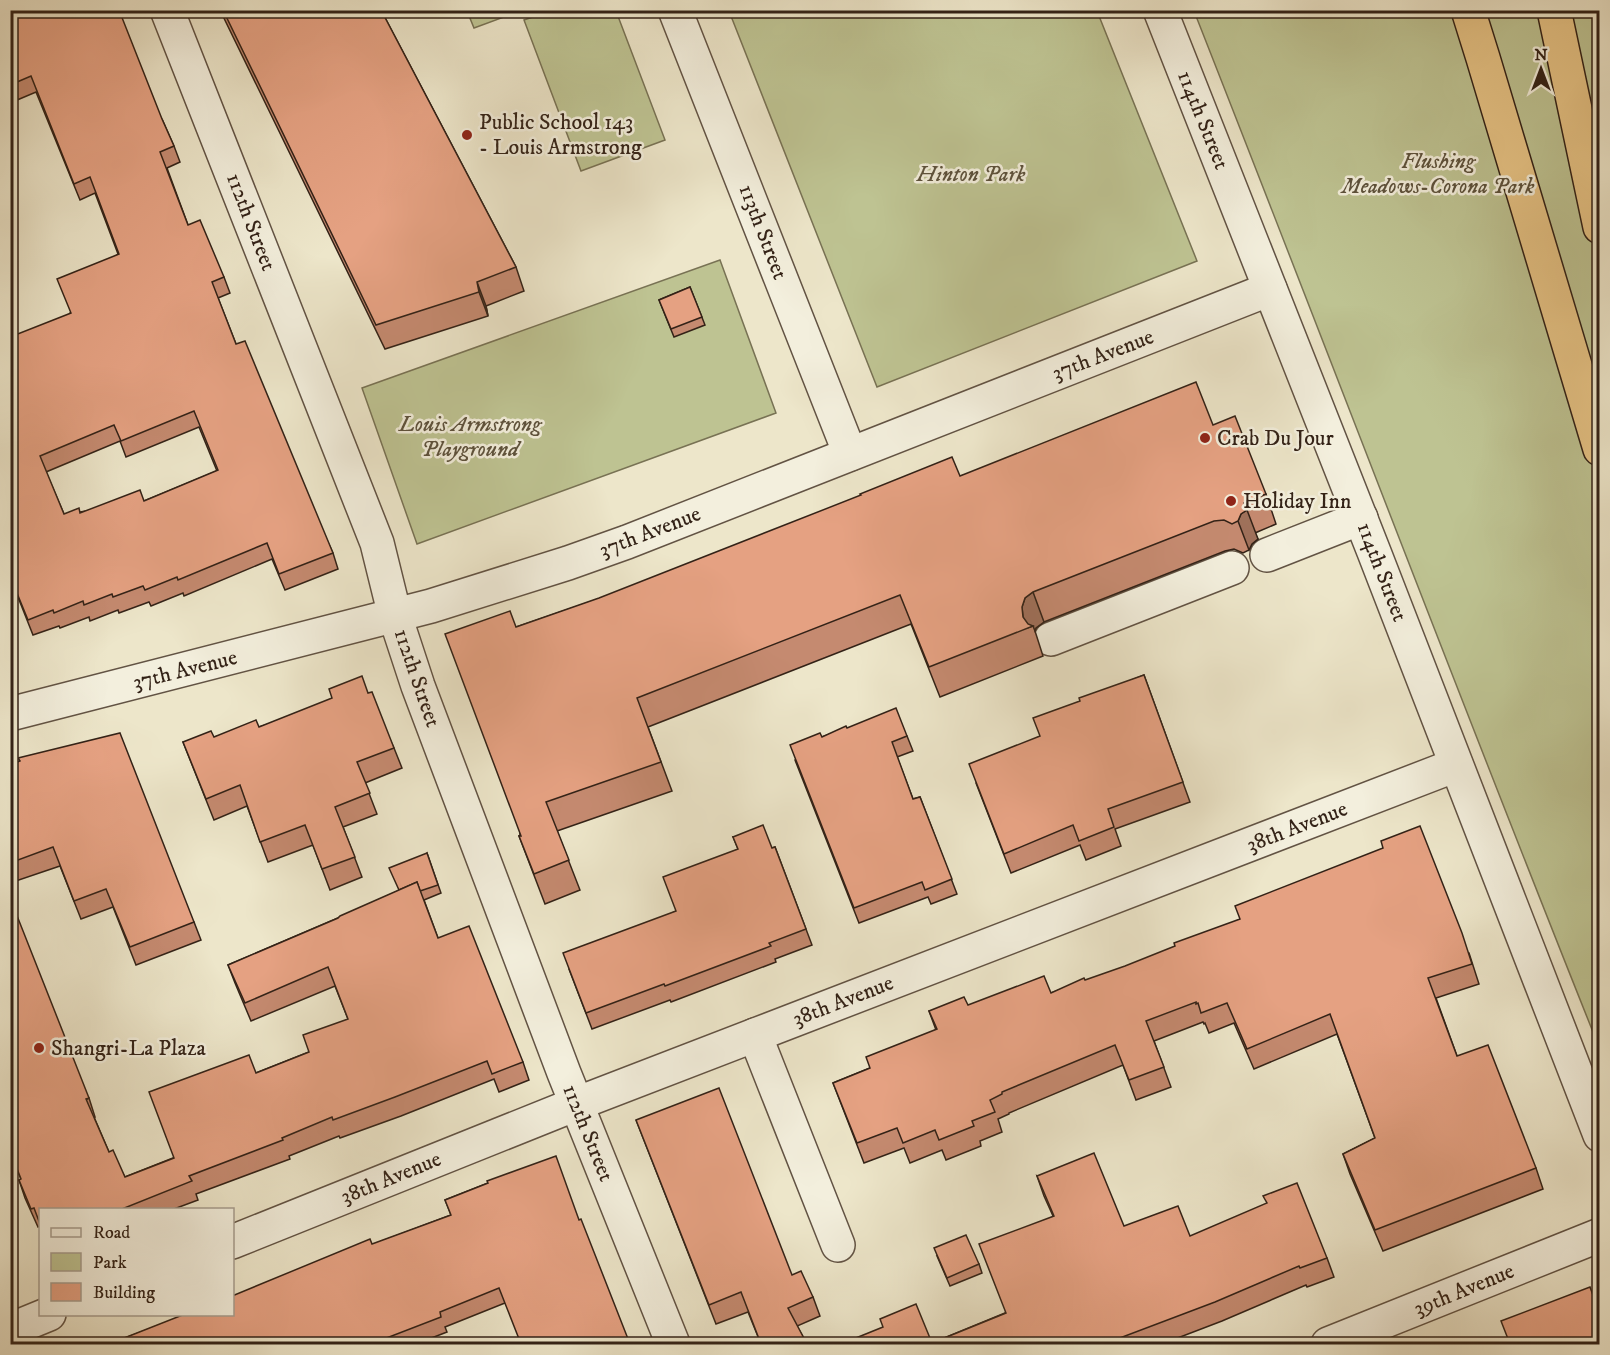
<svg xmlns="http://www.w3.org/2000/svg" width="1610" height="1355" font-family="'IM FELL DW Pica',serif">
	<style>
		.green { fill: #bec392; stroke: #787254; stroke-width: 1.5 }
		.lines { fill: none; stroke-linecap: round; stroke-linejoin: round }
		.minor-casing { stroke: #625344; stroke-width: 36 }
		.highway-casing { stroke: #332217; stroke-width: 36 }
		.minor { stroke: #f3efdd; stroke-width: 33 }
		.highway { stroke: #e6c385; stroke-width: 33 }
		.wall { fill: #c58a70; stroke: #332217; stroke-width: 1.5; fill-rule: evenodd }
		.shaded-wall { fill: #a0715b; stroke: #332217; stroke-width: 1.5 }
		.building { fill: #e5a182; stroke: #332217; stroke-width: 1.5; fill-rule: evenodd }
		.poi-dot { fill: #8f2418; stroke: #f3efdd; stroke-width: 2 }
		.labels { text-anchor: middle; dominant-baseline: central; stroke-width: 5; stroke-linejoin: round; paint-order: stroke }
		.street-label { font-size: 22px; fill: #332217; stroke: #f3efdd }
		.poi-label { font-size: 22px; fill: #332217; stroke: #f3efdd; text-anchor: start }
		.park-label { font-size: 22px; font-style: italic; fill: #5d523c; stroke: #f3efdd }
	</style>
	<rect width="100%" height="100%" fill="#ede6ca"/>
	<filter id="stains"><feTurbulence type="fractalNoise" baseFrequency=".00333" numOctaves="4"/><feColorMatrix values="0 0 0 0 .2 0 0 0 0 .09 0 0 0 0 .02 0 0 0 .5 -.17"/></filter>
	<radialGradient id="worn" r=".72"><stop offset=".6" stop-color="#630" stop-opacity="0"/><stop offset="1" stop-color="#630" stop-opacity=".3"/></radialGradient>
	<g class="green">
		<path d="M467,11H520L474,28Z"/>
		<path d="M550,11H616L665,140L581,171L524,20Z"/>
		<path d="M729,11H1097L1197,261L877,387Z"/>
		<path d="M1194,11H1599V1047C1461,703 1330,356 1194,11Z"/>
		<path d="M720,260L776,413L417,544L362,388Z"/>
	</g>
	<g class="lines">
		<defs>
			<g id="minor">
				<path d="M167,10L377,543L395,616L418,686L564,1073L673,1344"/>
				<path d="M675,10L850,454"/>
				<path d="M1160,10L1374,552L1600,1135"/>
				<path d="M1267,555L1361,518"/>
				<path d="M1051,639L1232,568"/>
				<path d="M10,714L431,606L568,563L627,542L1270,289"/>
				<path d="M755,1035L838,1245"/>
				<path d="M232,1242L576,1104L1456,765"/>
				<path d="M10,1330L49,1314"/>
				<path d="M1328,1344L1600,1235"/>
			</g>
			<g id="highway">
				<path d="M1468,10L1483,58L1600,449"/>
				<path d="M1554,10L1600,227"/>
			</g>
		</defs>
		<use href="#minor" class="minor-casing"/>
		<use href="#highway" class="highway-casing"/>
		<use href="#minor" class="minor"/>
		<use href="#highway" class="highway"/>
	</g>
	<g class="wall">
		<path d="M10,10L162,119L174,146L180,162L167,168L188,225L224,277L230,293L218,298L236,344L333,553L338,569L285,590L272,559L184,596L183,593L151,606L149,602L119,613L118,610L90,621L89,617L60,628L59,626L33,635L10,577L70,313L118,254L95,193L80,200L36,92L10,103V44L17,42L10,26ZM199,427L217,471L144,501L80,512L64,514L46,472L120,441L126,457Z"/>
		<path d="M220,10H381L516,267L524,291L486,306L488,316L385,349Z"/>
		<path d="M690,287L705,325L674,337L659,300Z"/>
		<path d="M1213,425L1266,494L1276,524L1255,533L1258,539L1252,544L1249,550L1243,553L1234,549L1225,551L1044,622L1036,628L1035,631L1043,656L940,697L911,624L648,727L672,791L557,831L580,890L545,904L519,836H520L516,627L960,476Z"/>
		<path d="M1144,675L1190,802L1115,829L1121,846L1086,860L1080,845L1011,873L976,783L1040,736L1080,701Z"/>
		<path d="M368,693L394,748L402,768L365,783L377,814L343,827L362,877L330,890L313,845L268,862L247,806L214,820L183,742L214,737L259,727Z"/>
		<path d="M847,728L907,736L913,751L897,757L913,799L920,797L957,894L931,904L928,897L859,923L795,760L822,737Z"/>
		<path d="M10,765L194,922L201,940L136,965L113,907L81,919L60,866L10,883Z"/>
		<path d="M733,837L772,848L775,847L812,945L775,959L776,962L671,1002L670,1000L592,1029L569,969L676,911L738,849Z"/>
		<path d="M427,853L441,893L424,900L438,938L523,1062L529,1080L499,1092L494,1079L401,1116L340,1138L339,1136L289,1156L290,1159L196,1194L198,1200L174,1209H40V1226L38,1227L25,1198L19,1180L21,1179L10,1152L89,1098L95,1117H94L109,1152L125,1177L173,1158L256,1073L309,1052L348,1019L335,986L251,1021L235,983L228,965L338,918L398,891Z"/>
		<path d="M1469,953L1479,984L1436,998L1457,1056L1536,1168L1543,1189L1383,1251L1350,1174L1343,1154L1375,1138L1337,1034L1254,1069L1234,1023L1209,1033L1205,1023L1204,1024L1203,1022L1154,1041L1171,1087L1136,1100L1123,1065L1009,1113V1114L998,1119L1002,1132L980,1141L981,1146L946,1160L942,1150L910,1163L904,1148L864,1163L833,1083L870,1068L936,1030L929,1011L1051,993L1085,980Z"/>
		<path d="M636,1120L792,1275L813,1297L820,1316L797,1326L807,1344H761L748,1312L716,1324Z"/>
		<path d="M1037,1176L1124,1226L1327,1258L1334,1277L1307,1287L1306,1285L1222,1321L1162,1344H841L932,1343L1005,1313L1053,1216L1044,1196Z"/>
		<path d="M488,1183L505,1303L445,1327L447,1332L416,1344H109L451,1215L445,1200Z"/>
		<path d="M937,1256L979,1264L982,1273L950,1286Z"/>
	</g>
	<g class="shaded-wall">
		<path d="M477,282L486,306L488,316L479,292Z"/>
		<path d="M1247,510L1258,539L1252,544L1249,550L1238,521L1241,514Z"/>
		<path d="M1033,592L1044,622L1036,628L1035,631L1033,626L1027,628L1023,617L1022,607L1025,598Z"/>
	</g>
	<g class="building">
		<path d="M10,10H119L162,119L174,146L160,152L188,225L200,220L224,277L212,282L236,344L245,341L333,553L279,574L267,543L178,580L177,577L145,590L143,586L113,597L112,594L84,605L83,601L54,613L53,610L28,620L10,576V337L71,313L57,279L119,254L90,177L74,184L31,76L10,85V44L17,42L10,25ZM194,411L218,470L144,501L140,490L80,513L79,508L64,514L40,456L114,425L121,441Z"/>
		<path d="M223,10H381L516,267L477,282L479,292L376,325Z"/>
		<path d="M690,287L702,317L671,329L659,300Z"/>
		<path d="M1196,382L1213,425L1235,416L1266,494L1244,503L1247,510L1241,514L1238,521L1232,524L1224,520L1214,521L1033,592L1025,598L1022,607L1023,617L1028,624L1033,626L929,667L900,595L637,698L661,762L546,802L569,860L534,874L519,836H521L445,634L510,611L516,627L599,598L861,495L860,494L952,457L960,476Z"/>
		<path d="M1144,675L1183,782L1108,809L1114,827L1079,841L1073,825L1004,854L969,764L1040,736L1033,718L1080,701L1079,698Z"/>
		<path d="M362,676L368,693L372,692L394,748L357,762L370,793L335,807L355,857L322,869L305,825L260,842L240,785L206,799L183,742L211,731L214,737L256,720L259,727L332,698L329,689Z"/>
		<path d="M896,708L907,736L892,742L913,799L920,797L952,879L925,890L922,882L854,908L790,745L820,733L822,737L846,726L847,728Z"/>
		<path d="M120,733L194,922L130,947L106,889L74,901L53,847L10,863V765L20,761L18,758Z"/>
		<path d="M763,825L772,848L775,847L806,929L769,943L771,946L665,986L664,984L586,1013L563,953L676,911L663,877L738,849L733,837Z"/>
		<path d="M1420,826L1462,933L1472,964L1428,978L1457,1056L1488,1045L1536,1168L1375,1230L1343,1154L1375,1138L1330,1014L1247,1049L1227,1003L1201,1013L1198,1003L1196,1004V1002L1146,1021L1164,1067L1129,1080L1115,1045L1002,1092V1094L990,1100L995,1112L972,1121L974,1126L939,1140L935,1130L903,1143L897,1128L857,1143L833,1083L870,1068L866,1057L937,1029L929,1011L964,997L968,1005L1044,976L1051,993L1084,978L1085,980L1125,966L1175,946L1174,943L1240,919L1235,906L1383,848L1381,841Z"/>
		<path d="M427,853L438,885L420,891L417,882L399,890L389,868Z"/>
		<path d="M417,882L438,938L469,926L523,1062L492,1074L487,1061L395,1097L333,1120L332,1117L282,1138L283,1140L189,1176L192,1181L122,1209H40V1224L34,1208L31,1209L19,1180L21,1179L10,1151V898L89,1098L86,1099L109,1152L113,1150L125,1177L174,1158L149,1092L249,1055L256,1073L309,1052L303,1035L348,1019L328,967L245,1003L228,965L338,918L340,916Z"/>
		<path d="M719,1088L792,1275L801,1271L813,1297L788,1308L807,1344H761L741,1292L709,1305L636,1120Z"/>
		<path d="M1094,1153L1124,1226L1178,1206L1190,1236L1267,1203L1263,1196L1297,1183L1327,1258L1300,1268L1299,1266L1215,1302L1104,1344H841L883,1327L880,1319L916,1304L932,1343L1006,1313L979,1244L1054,1216L1037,1176Z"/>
		<path d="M556,1156L579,1220L581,1219L630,1344H521L499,1288L440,1312L441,1317L371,1344H109L185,1314H232V1296L370,1239L372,1244L451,1215L445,1200L488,1183L487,1181Z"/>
		<path d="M966,1235L979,1264L947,1278L934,1248Z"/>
		<path d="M1590,1287L1599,1312V1344H1510L1501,1321Z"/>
	</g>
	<g class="poi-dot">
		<circle cx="467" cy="135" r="6"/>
		<circle cx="1205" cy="438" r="6"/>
		<circle cx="1231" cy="501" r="6"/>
		<circle cx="39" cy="1048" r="6"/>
	</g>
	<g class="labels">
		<g class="street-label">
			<text transform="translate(1203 120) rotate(68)">114th Street</text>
			<text transform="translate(251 222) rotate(69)">112th Street</text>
			<text transform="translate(763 232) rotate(69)">113th Street</text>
			<text transform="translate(1103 355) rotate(-21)">37th Avenue</text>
			<text transform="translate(650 532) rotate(-21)">37th Avenue</text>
			<text transform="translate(1382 572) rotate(69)">114th Street</text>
			<text transform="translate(185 670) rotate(-14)">37th Avenue</text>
			<text transform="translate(417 678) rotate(71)">112th Street</text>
			<text transform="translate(1297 827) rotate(-21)">38th Avenue</text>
			<text transform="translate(843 1001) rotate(-21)">38th Avenue</text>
			<text transform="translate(588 1133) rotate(68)">112th Street</text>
			<text transform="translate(391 1178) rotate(-22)">38th Avenue</text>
			<text transform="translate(1464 1290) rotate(-22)">39th Avenue</text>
		</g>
		<g class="poi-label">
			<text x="479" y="122">Public School 143<tspan x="479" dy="25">- Louis Armstrong</tspan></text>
			<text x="1217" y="438">Crab Du Jour</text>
			<text x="1243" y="501">Holiday Inn</text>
			<text x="51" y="1048">Shangri-La Plaza</text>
		</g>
		<g class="park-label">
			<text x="1438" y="161">Flushing<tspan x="1438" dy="25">Meadows-Corona Park</tspan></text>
			<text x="971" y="174">Hinton Park</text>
			<text x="470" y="424">Louis Armstrong<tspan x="470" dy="25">Playground</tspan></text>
		</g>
	</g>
	<rect width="1610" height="1355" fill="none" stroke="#ede6ca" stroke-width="36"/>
	<rect x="12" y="12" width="1586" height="1331" fill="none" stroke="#332217" stroke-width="3"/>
	<rect x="18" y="18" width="1574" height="1319" fill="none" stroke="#332217" stroke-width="1.5"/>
	<rect x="39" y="1208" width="195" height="108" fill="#f3efdd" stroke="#a69d8e" stroke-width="1.5"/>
	<rect x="51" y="1228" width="30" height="9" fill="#f3efdd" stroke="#a69d8e" stroke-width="1.5"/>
	<text x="93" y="1238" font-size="18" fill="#332217">Road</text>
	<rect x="51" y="1253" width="30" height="18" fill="#bec392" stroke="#a69d8e" stroke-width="1.5"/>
	<text x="93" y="1268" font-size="18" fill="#332217">Park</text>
	<rect x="51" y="1283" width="30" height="18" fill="#e5a182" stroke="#a69d8e" stroke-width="1.5"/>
	<text x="93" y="1298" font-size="18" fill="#332217">Building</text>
	<g transform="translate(1541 69)" stroke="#f3efdd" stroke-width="4.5" paint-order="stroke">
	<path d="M0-4.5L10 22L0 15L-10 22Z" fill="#332217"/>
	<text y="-9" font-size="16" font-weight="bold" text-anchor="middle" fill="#332217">N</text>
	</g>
	<rect width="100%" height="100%" filter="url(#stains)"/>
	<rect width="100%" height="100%" fill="url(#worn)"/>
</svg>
